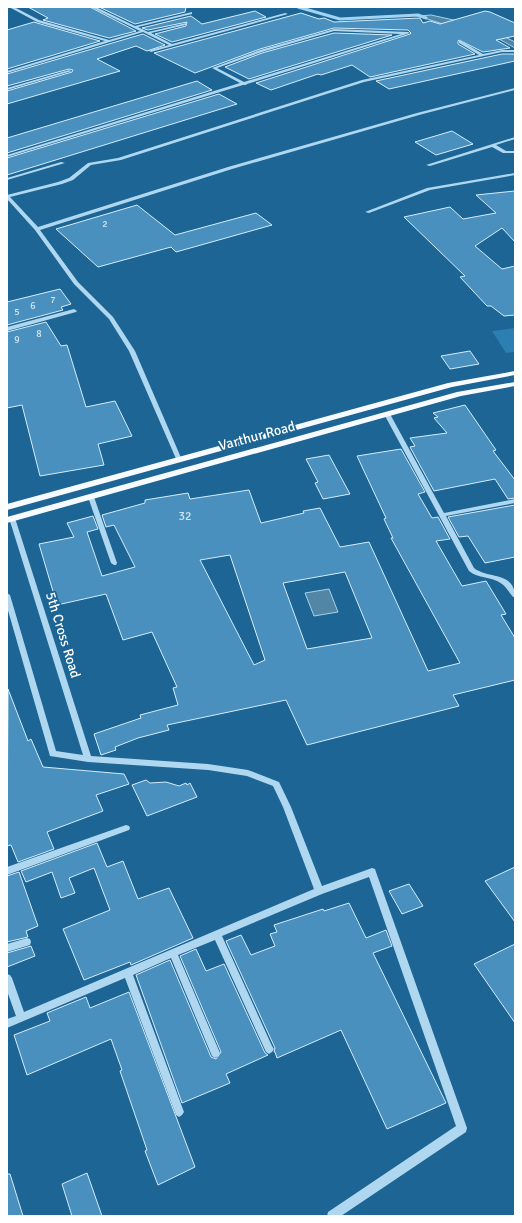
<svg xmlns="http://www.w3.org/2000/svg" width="522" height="1223" font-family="Signika,sans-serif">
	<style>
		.green { fill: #2c7fb1 }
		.water { fill: #5385a5; stroke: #a2d4f1 }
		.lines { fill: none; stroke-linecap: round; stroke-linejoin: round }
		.stream { stroke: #a2d4f1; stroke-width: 3 }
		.building { fill: #4990be; stroke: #d5ecfb; fill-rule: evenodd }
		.minor { fill: #afd7ef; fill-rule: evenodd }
		.major { fill: #f7fbff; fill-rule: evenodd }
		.labels { text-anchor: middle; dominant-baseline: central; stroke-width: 3.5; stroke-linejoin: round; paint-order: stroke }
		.far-number-label { font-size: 10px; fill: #d2e3ef }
		.number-label { font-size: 12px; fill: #d2e3ef }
		.street-label { font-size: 14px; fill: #fff; stroke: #1c6595 }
	</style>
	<rect width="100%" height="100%" fill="#1c6595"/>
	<path class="green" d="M515,328V352L506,353L492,331Z"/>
	<g class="water">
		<path d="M431,15L485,27L515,42V48L490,34L449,26L418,16Z"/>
		<path d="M329,589L338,612L314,616L305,593Z"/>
	</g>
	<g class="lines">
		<path class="stream" d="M298,7L340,19L418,15L426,18"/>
	</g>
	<g class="building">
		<path d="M28,7H90L136,31L109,38L43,20L48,18Z"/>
		<path d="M99,7H186L185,12L135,24Z"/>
		<path d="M255,11L266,17L172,42L155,34L186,26L187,22L148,30L142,28L191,16L202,24Z"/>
		<path d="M485,11L490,12L515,23V36L496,40L510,48L483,52L459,40L458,41V44L475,54L370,77L352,65L321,75L318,74L271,90L256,83L410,34L411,33L408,30L334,28L260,49L195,73L154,53L301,13L319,19L324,18L334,22L420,18L423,23L430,21L440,24Z"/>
		<path d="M34,22L37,23L100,41L7,69V30Z"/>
		<path d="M334,33L392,35L249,79L225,67L262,53Z"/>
		<path d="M143,34L165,45L147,51L136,46L97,59L120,71L7,104V91L72,72L73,70L69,69L7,86V74Z"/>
		<path d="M502,54H515V61L389,89L376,81Z"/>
		<path d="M197,81L212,90L7,153V138Z"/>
		<path d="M219,94L237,104L7,175V158Z"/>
		<path d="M452,131L473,144L436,155L415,142Z"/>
		<path d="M515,191V242L502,228L475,246L502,269L515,266V315L504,316L491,306H487L460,277L465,276L404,217L450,207L463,219L496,213L476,195Z"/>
		<path d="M137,205L175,235L256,213L272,225L176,252L171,247L98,267L56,229Z"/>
		<path d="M60,289L71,304L61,307L63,310L7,325V302Z"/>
		<path d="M46,322L61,346L67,345L86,407L115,401L132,436L98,444L104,465L40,476L22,405L7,408V332Z"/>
		<path d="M470,351L479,364L450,369L441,356Z"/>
		<path d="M465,405L496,450L493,451L515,480V498L508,499L495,479L434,491L410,447L415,446L410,438L447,433L434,418L438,417L433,413Z"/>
		<path d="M401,449L425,492L418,494L432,518L438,517L450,539L436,541L462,586L486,581L506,614L501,615L515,638V680L453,695L459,706L307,745L286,700L167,725L169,730L138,738L115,747L116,750L101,755L94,734L141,718L140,715L178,705L173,688L177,687L152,632L123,640L106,594L57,605L39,544L74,537L67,523L93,516L98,529L87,532L102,576L135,567L114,525L106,527L102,515L145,503V500L188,493L190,499L249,490L261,523L304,513L303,511L320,508L340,547L369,542L428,671L460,663L391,538H393L384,519L386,518L357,456ZM230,555L265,660L254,665L200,560ZM345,572L372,638L307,649L283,583Z"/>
		<path d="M329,455L350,494L323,499L315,483L318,482L306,459Z"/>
		<path d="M515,505V557L485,563L468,536L459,537L448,517Z"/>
		<path d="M8,689L28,741L31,739L43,767L124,774L129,784L96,795L103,811L47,832L54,849L18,862L11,845L7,846Z"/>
		<path d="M146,780L150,783L166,782L179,786L186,783L187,785L190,783L197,797L147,816L132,785Z"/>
		<path d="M97,843L107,867L123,861L138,899L169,888L193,938L131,965L130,962L84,980L63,929L110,910L94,868L69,878L75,893L61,898L52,872L26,882L21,871Z"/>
		<path d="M515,867V922L485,881Z"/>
		<path d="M19,872L38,926L26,931L28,937L7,942V876Z"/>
		<path d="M409,884L423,906L402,914L389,891Z"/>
		<path d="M349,903L366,938L386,930L392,946L373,953L446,1103L387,1129L341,1030L277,1058L275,1052H274L275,1048L226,941L241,935L251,955L275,946L270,934L277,932L274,925L323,909L324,911Z"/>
		<path d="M515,944V1023L474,964Z"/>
		<path d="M31,946L35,956L7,967V953Z"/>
		<path d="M196,949L206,971L224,964L265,1053L268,1055L226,1074L230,1083L182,1103L136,975L170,960L211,1057L216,1059L221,1052L180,956Z"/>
		<path d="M129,992L195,1167L158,1185L145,1151L147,1150L120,1071L122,1070L111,1039L27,1075L14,1035L50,1021L47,1013L86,997L90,1008Z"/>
		<path d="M87,1173L102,1216H72L62,1184Z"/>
		<path d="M7,1174H10L23,1216H7Z"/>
	</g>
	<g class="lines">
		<g class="minor">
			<path d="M9,7H14L39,20L109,40L140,31L91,7H96L135,26L192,12V14L138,27L148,32L186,23V25L151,33L172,44L285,13L288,14L151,52L149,51L150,50L169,45L143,32L7,73V71L105,41L37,22Z"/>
			<path d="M334,29L408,32L410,33L247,84L246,85H243L7,157V155L240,83L212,68L260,50ZM334,31L401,34L244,82L217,68L262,52Z"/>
			<path d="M459,41H461L483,54L502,50H515V52H502L364,82L121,160L91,165L73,180L62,184L10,197L38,227L228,167L417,113L515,88V90L419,115L232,169L40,230L78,282L113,317L135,351L182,460L179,462L177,461L129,351L109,319L74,284L35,230L7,199V195L58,182L69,178L88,163L118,158L362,80L479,55L459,43Z"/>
			<path d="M69,70L72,71L7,90V88Z"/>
			<path d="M515,137V139L496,145L506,151H515V153H503L492,147L430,166L426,165Z"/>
			<path d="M61,162L65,163L7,180V178Z"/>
			<path d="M515,173V175L430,190L369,213L365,212L427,188Z"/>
			<path d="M74,309L77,311L76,312L7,331V327Z"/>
			<path d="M387,412L390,414L444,513L515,499V503L446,516L474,568C487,579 515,571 515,597H513C509,592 506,587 502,584C492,576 478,579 469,571L384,414Z"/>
			<path d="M91,495L94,497L117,563L116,565H114L111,563L88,497Z"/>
			<path d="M12,516L15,518L91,756L208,764L248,770L279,782L291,807L322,886L372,868L375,869L376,872L467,1128L466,1132L341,1216H327L328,1212L456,1126L369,877L322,894L222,936L272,1046L274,1049L272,1052L269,1054L266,1052L215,940L178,955L220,1053L218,1056L215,1058L212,1056L171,958L133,975L184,1112L182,1115L179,1117L176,1115L125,978L7,1028V1019L16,1016L7,991V974L10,975L12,978L24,1012L314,889L283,807L273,786L247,776L208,770L88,762L50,756L7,607V593L10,595L56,751L83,755L9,518Z"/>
			<path d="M126,825L129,826L130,828L129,830L7,875V867Z"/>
			<path d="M27,938L30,939L31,942L30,945L7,952V944Z"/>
		</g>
		<g class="major">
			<path d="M515,371V375L452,387L7,510V504L448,383Z"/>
			<path d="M515,382V386L461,396L7,523V517L457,392Z"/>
		</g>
	</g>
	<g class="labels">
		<g class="far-number-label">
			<text x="105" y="224">2</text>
			<text x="53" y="300">7</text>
			<text x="33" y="306">6</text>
			<text x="17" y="312">5</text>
			<text x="39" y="334">8</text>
			<text x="17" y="340">9</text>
		</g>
		<g class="number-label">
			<text x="185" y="516">32</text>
		</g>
		<g class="street-label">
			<text transform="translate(257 436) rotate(-15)">Varthur Road</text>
			<text transform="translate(63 635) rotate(73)">5th Cross Road</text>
		</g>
	</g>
	<rect width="522" height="1223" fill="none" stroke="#ffffff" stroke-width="16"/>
</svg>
